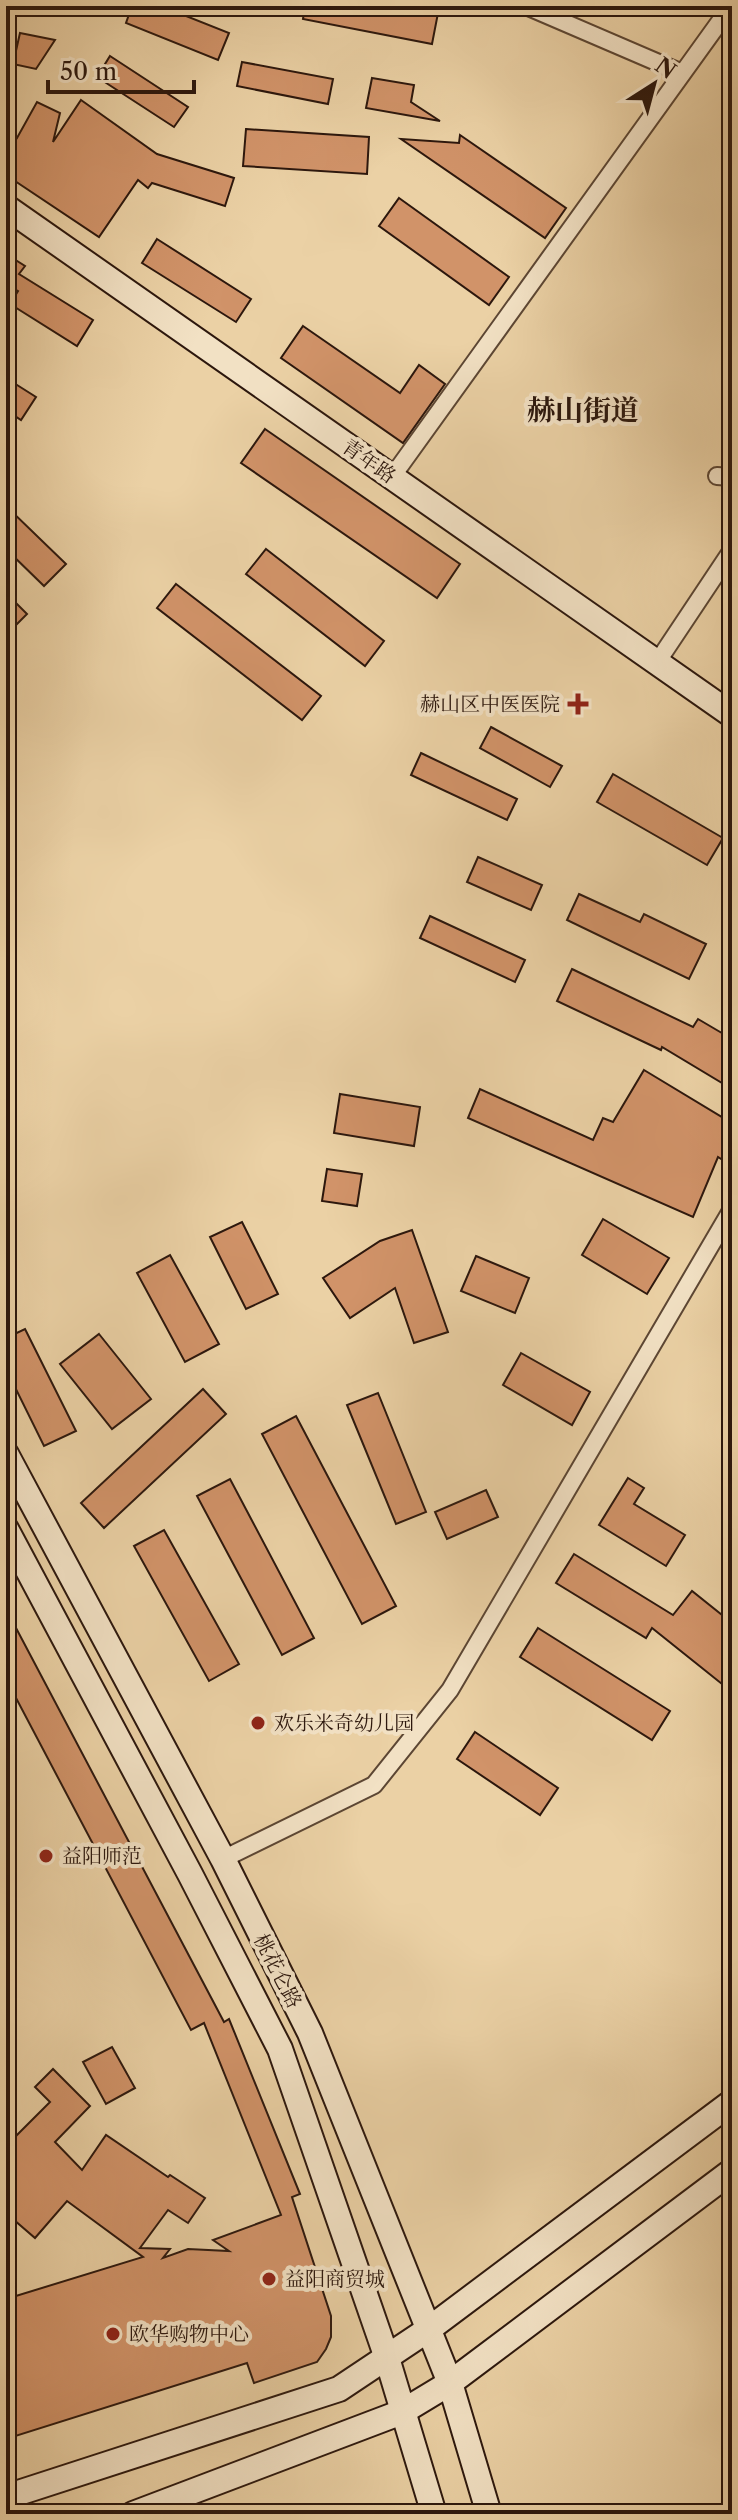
<svg xmlns="http://www.w3.org/2000/svg" width="738" height="2520" font-family="'Libre Caslon Text','Noto Serif SC',serif">
	<style>
		.building { fill: #d19369; stroke: #2c170d; stroke-width: 2 }
		.lines { fill: none; stroke-linecap: round; stroke-linejoin: round }
		.street-casing { stroke: #5c4633; stroke-width: 20 }
		.secondary-casing { stroke: #2c170d; stroke-width: 28 }
		.street { stroke: #f2e1c4; stroke-width: 16 }
		.secondary { stroke: #f2e1c4; stroke-width: 24 }
		.poi-dot { fill: #8f2418; stroke: #f2e1c4; stroke-width: 3 }
		.labels { text-anchor: middle; dominant-baseline: central; stroke-width: 8; stroke-linejoin: round; paint-order: stroke }
		.street-label { font-size: 20px; fill: #2c170d; stroke: #f2e1c4 }
		.poi-label { font-size: 20px; fill: #2c170d; stroke: #f2e1c4; text-anchor: start }
		.district-label { font-size: 28px; font-weight: bold; fill: #2c170d; stroke: #f2e1c4 }
	</style>
	<rect width="100%" height="100%" fill="#ebd1a5"/>
	<filter id="stains"><feTurbulence type="fractalNoise" baseFrequency=".0025" numOctaves="4"/><feColorMatrix values="0 0 0 0 .2 0 0 0 0 .09 0 0 0 0 .02 0 0 0 .5 -.17"/></filter>
	<radialGradient id="worn" r=".72"><stop offset=".6" stop-color="#630" stop-opacity="0"/><stop offset="1" stop-color="#630" stop-opacity=".3"/></radialGradient>
	<g class="building">
		<path d="M132,6H161L229,33L218,60L126,23Z"/>
		<path d="M305,6H403L438,13L432,44L303,19Z"/>
		<path d="M20,33L55,40L36,69L13,64Z"/>
		<path d="M110,56L188,107L174,127L97,77Z"/>
		<path d="M242,62L333,79L328,104L237,86Z"/>
		<path d="M372,78L414,85L411,102L440,121L366,108Z"/>
		<path d="M81,100L157,154L234,178L225,206L152,183L148,188L138,180L99,237L6,175V129L17,138L37,102L60,113L53,142Z"/>
		<path d="M246,129L369,137L367,174L243,166Z"/>
		<path d="M460,135L566,208L545,238L401,139L459,143Z"/>
		<path d="M399,198L509,277L489,305L379,226Z"/>
		<path d="M157,239L251,299L236,322L142,263Z"/>
		<path d="M6,254L25,266L19,274L93,320L77,346L10,304L18,291L11,287L6,295Z"/>
		<path d="M303,326L400,393L419,365L445,384L403,443L281,358Z"/>
		<path d="M6,378L36,397L21,420L6,410Z"/>
		<path d="M265,429L460,564L437,598L241,463Z"/>
		<path d="M6,506L66,564L44,586L6,549Z"/>
		<path d="M266,549L384,641L365,666L246,574Z"/>
		<path d="M176,584L321,696L302,720L157,608Z"/>
		<path d="M6,593L27,614L6,635Z"/>
		<path d="M491,727L562,766L550,787L480,748Z"/>
		<path d="M421,753L517,799L507,820L411,775Z"/>
		<path d="M613,774L723,838L707,865L597,802Z"/>
		<path d="M478,857L542,885L531,910L467,882Z"/>
		<path d="M579,894L640,922L644,914L706,944L689,979L567,920Z"/>
		<path d="M430,916L525,960L515,982L420,938Z"/>
		<path d="M572,969L693,1027L698,1019L732,1039V1089L662,1047L661,1050L557,1001Z"/>
		<path d="M644,1070L722,1117L732,1100V1166L718,1157L693,1217L468,1118L480,1089L593,1140L603,1118L613,1122Z"/>
		<path d="M340,1094L420,1107L414,1146L334,1133Z"/>
		<path d="M327,1169L362,1174L357,1206L322,1201Z"/>
		<path d="M603,1219L669,1258L647,1294L582,1255Z"/>
		<path d="M242,1222L278,1294L246,1309L210,1237Z"/>
		<path d="M412,1230L448,1332L414,1343L395,1288L350,1318L323,1278L380,1241Z"/>
		<path d="M170,1255L219,1344L185,1362L137,1273Z"/>
		<path d="M476,1256L529,1278L515,1313L461,1291Z"/>
		<path d="M25,1329L76,1431L44,1446L6,1369V1338Z"/>
		<path d="M99,1334L151,1399L112,1429L60,1364Z"/>
		<path d="M521,1353L590,1392L572,1425L503,1385Z"/>
		<path d="M203,1389L226,1414L104,1528L81,1503Z"/>
		<path d="M378,1393L426,1512L396,1524L347,1405Z"/>
		<path d="M296,1416L396,1606L362,1624L262,1434Z"/>
		<path d="M628,1478L644,1488L634,1504L685,1535L666,1566L599,1525Z"/>
		<path d="M230,1479L314,1638L282,1655L197,1496Z"/>
		<path d="M486,1490L498,1517L447,1539L435,1512Z"/>
		<path d="M164,1530L239,1664L209,1681L134,1546Z"/>
		<path d="M574,1554L673,1615L692,1591L732,1623V1692L652,1628L646,1638L556,1583Z"/>
		<path d="M6,1609L224,2022L229,2019L300,2194L292,2197L331,2316V2337L326,2349L317,2362L254,2383L247,2363L6,2439V2299L143,2257L67,2201L35,2238L6,2213V2146L50,2102L35,2087L53,2069L90,2106L55,2142L82,2170L106,2135L168,2177L170,2175L205,2198L188,2223L168,2210L140,2248L170,2249L163,2258L188,2249L229,2251L213,2240L281,2215L204,2023L191,2030L6,1679Z"/>
		<path d="M538,1628L670,1711L652,1740L520,1657Z"/>
		<path d="M475,1732L558,1788L540,1815L457,1759Z"/>
		<path d="M112,2047L135,2088L106,2104L83,2062Z"/>
	</g>
	<g class="lines">
		<defs>
			<g id="street">
				<path d="M526,6L682,73"/>
				<path d="M717,476L732,477"/>
				<path d="M392,477L731,6"/>
				<path d="M658,661L732,550"/>
				<path d="M223,1859L374,1785L450,1690L732,1209"/>
			</g>
			<g id="secondary">
				<path d="M6,207L732,715"/>
				<path d="M6,1454L223,1859L310,2033L450,2383L489,2514"/>
				<path d="M6,1529L190,1874L280,2049L387,2358L434,2514"/>
				<path d="M6,2497L339,2389L429,2329L732,2102"/>
				<path d="M133,2514L402,2412L450,2383L732,2171"/>
			</g>
		</defs>
		<use href="#street" class="street-casing"/>
		<use href="#secondary" class="secondary-casing"/>
		<use href="#street" class="street"/>
		<use href="#secondary" class="secondary"/>
	</g>
	<g class="poi-dot">
		<path d="M574 692h8v8h8v8h-8v8h-8v-8h-8v-8h8z"/>
		<circle cx="258" cy="1723" r="8"/>
		<circle cx="46" cy="1856" r="8"/>
		<circle cx="269" cy="2279" r="8"/>
		<circle cx="113" cy="2334" r="8"/>
	</g>
	<g class="labels">
		<g class="street-label">
			<text transform="translate(369 461) rotate(35)">青年路</text>
			<text transform="translate(278 1971) rotate(63)">桃花仑路</text>
		</g>
		<g class="poi-label">
			<text x="560" y="704" text-anchor="end">赫山区中医医院</text>
			<text x="274" y="1723">欢乐米奇幼儿园</text>
			<text x="62" y="1856">益阳师范</text>
			<text x="285" y="2279">益阳商贸城</text>
			<text x="129" y="2334">欧华购物中心</text>
		</g>
		<g class="district-label">
			<text x="583" y="410">赫山街道</text>
		</g>
	</g>
	<rect width="738" height="2520" fill="none" stroke="#ebd1a5" stroke-width="32"/>
	<rect x="8" y="8" width="722" height="2504" fill="none" stroke="#2c170d" stroke-width="4"/>
	<rect x="16" y="16" width="706" height="2488" fill="none" stroke="#2c170d" stroke-width="2"/>
	<g transform="translate(654 84) rotate(36)" stroke="#f2e1c4" stroke-width="6" paint-order="stroke">
	<path d="M0-6L14 30L0 20L-14 30Z" fill="#2c170d"/>
	<text y="-12" font-size="22" font-weight="bold" text-anchor="middle" fill="#2c170d">N</text>
	</g>
	<path d="M48 80v12h146v-12" fill="none" stroke="#2c170d" stroke-width="4"/>
	<text x="60" y="80" font-size="24" fill="#2c170d" stroke="#f2e1c4" stroke-width="6" paint-order="stroke">50 m</text>
	<rect width="100%" height="100%" filter="url(#stains)"/>
	<rect width="100%" height="100%" fill="url(#worn)"/>
</svg>
